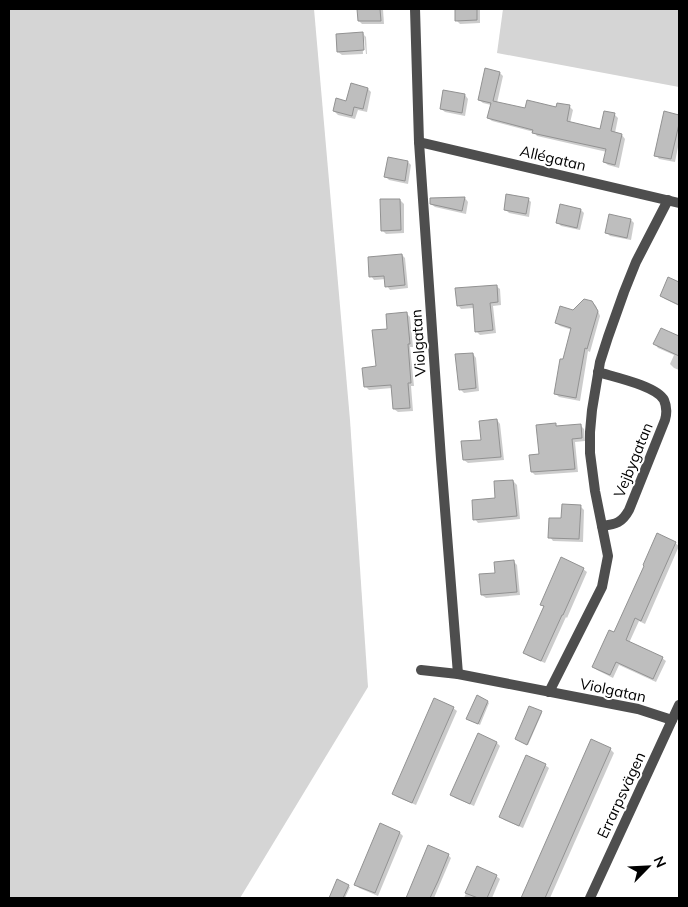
<svg xmlns="http://www.w3.org/2000/svg" width="688" height="907" font-family="Mulish,sans-serif">
	<style>
		.green { fill: #d5d5d5 }
		.shadow { fill: #0003 }
		.building { fill: #bebebe; stroke: #929292 }
		.lines { fill: none; stroke-linecap: round; stroke-linejoin: round }
		.street { stroke: #4e4e4e; stroke-width: 10 }
		.labels { text-anchor: middle; dominant-baseline: central; stroke-width: 4; stroke-linejoin: round; paint-order: stroke }
		.street-label { font-size: 15px; fill: #000; stroke: #fff }
	</style>
	<rect width="100%" height="100%" fill="#fff"/>
	<g class="green">
		<path d="M9,9H314L350,420L368,687L240,898H9Z"/>
		<path d="M503,9H679V87L497,53Z"/>
	</g>
	<g class="shadow">
		<path d="M358,9H383L384,24H362L359,21Z"/>
		<path d="M456,9H480V23L460,24L456,20Z"/>
		<path d="M362,33L364,35H362L363,54L342,55L338,52Z"/>
		<path d="M364,35L366,37L367,54H366Z"/>
		<path d="M500,73L503,76L497,103L526,110L557,109L570,107L573,110L570,123L601,130L605,112L615,115L618,118L615,133L622,135L625,139L619,168L608,165L604,162L607,152L537,136L534,132L492,121L488,118L491,105L483,103L479,100Z"/>
		<path d="M368,89L371,92L367,112L358,110L355,119L338,115L334,111Z"/>
		<path d="M444,92L465,95L468,99L465,116L445,112L441,109Z"/>
		<path d="M665,113L679,116V142L675,162L659,159L656,155Z"/>
		<path d="M408,162L411,165L408,184L389,180L386,177Z"/>
		<path d="M465,198L468,202L466,214L435,207L431,204Z"/>
		<path d="M528,199L531,202L529,217L509,213L505,209Z"/>
		<path d="M400,200L404,204V233L386,234L382,230Z"/>
		<path d="M581,210L584,213L580,230L561,226L557,222Z"/>
		<path d="M631,220L634,223L631,240L610,236L606,232Z"/>
		<path d="M402,255L405,258L408,288L390,290L387,286L386,279L374,280L371,276Z"/>
		<path d="M669,279L679,283V306L665,299L661,296Z"/>
		<path d="M496,286L500,289L501,305L493,306L496,333L480,335L476,331L474,308L461,309L458,305Z"/>
		<path d="M592,302L596,306L600,316L590,352L588,351L580,401L559,397L555,393L572,330L560,326L556,323L573,311Z"/>
		<path d="M406,313L410,317L413,347H410L414,386H411L413,411L398,412L394,409L392,388L369,390L365,386L377,367L389,330Z"/>
		<path d="M661,329L679,337V370L674,368L670,364L674,355L658,348L655,344Z"/>
		<path d="M473,354L476,358L479,391L464,393L460,389Z"/>
		<path d="M497,420L500,424L504,460L468,463L464,460L463,442L482,441Z"/>
		<path d="M555,425L558,427L580,425L584,429L585,441L575,442L578,472L535,475L532,472Z"/>
		<path d="M513,481L517,485L520,519L478,523L475,519L496,499Z"/>
		<path d="M580,506L584,510L583,542L553,541L550,537L562,520Z"/>
		<path d="M675,543L679,546L645,624L639,621L629,643L662,658L666,661L656,682L619,665L613,678L597,670L593,667Z"/>
		<path d="M513,561L517,565L520,595L486,598L482,595L497,574Z"/>
		<path d="M583,569L587,572L567,618L566,617L545,663L528,656L524,652L545,608L542,605Z"/>
		<path d="M488,702L489,703L480,725L469,720Z"/>
		<path d="M453,708L457,711L416,805L397,797L394,793Z"/>
		<path d="M541,712L542,713L528,745L517,740L516,739Z"/>
		<path d="M478,734L497,743L500,746L474,806L455,798L452,794Z"/>
		<path d="M610,749L614,753L550,898H523L532,877Z"/>
		<path d="M545,765L549,768L523,828L504,820L500,816Z"/>
		<path d="M400,833L403,836L378,896L359,888L356,884Z"/>
		<path d="M429,847L448,855L451,858L434,898H407Z"/>
		<path d="M477,868L496,876L500,879L492,898H464Z"/>
		<path d="M337,881L350,887L345,898H330Z"/>
	</g>
	<g class="building">
		<path d="M357,9H380L381,21H358Z"/>
		<path d="M455,9H477V20L455,21Z"/>
		<path d="M363,32L364,50L337,52L336,34Z"/>
		<path d="M485,68L500,72L493,101L525,108L527,100L556,107L557,103L570,105L567,121L600,129L604,111L615,113L611,131L622,134L615,165L603,162L606,149L532,133L533,130L487,118L491,103L478,100Z"/>
		<path d="M351,83L368,88L363,109L354,107L352,116L333,111L336,98L346,101Z"/>
		<path d="M443,90L465,94L462,113L440,109Z"/>
		<path d="M664,111L679,115V124L671,159L654,156Z"/>
		<path d="M388,157L408,161L405,181L384,177Z"/>
		<path d="M506,194L529,198L526,214L504,210Z"/>
		<path d="M465,197L462,211L430,204V198Z"/>
		<path d="M380,199H400L401,230L381,231Z"/>
		<path d="M560,204L581,209L577,228L556,223Z"/>
		<path d="M609,214L631,219L627,238L605,233Z"/>
		<path d="M402,254L405,285L385,287L384,276L369,277L368,257Z"/>
		<path d="M668,277L679,282V305L660,296Z"/>
		<path d="M497,285L498,302L490,303L493,330L475,332L473,304L457,306L455,288Z"/>
		<path d="M584,299L592,301L598,311L587,349L585,348L576,398L554,394L560,359H563L571,328L555,323L560,306L573,310Z"/>
		<path d="M407,312L410,344H408L411,383H408L410,408L393,409L391,385L364,387L362,368L376,366L372,330L387,329L386,314Z"/>
		<path d="M661,328L679,336V356L653,344Z"/>
		<path d="M473,353L476,388L459,390L455,354Z"/>
		<path d="M497,419L501,457L463,460L461,441L481,440L479,421Z"/>
		<path d="M556,423V426L581,424L582,438L572,439L575,469L531,472L529,455L539,454L536,425Z"/>
		<path d="M513,480L517,516L473,520L472,500L495,498L494,481Z"/>
		<path d="M562,504L581,505L579,539L548,538L549,518H561Z"/>
		<path d="M657,533L676,542L641,621L635,618L626,640L663,657L653,679L616,662L610,675L592,667L609,630L614,632L644,566L643,565Z"/>
		<path d="M561,557L584,568L563,615H562L541,661L523,653L544,606L540,605Z"/>
		<path d="M514,560L517,592L481,595L479,574L495,573L494,562Z"/>
		<path d="M477,695L488,701L478,724L466,719Z"/>
		<path d="M434,698L454,707L412,803L392,794Z"/>
		<path d="M529,706L542,711L527,745L515,739Z"/>
		<path d="M478,733L497,742L470,804L450,795Z"/>
		<path d="M591,739L611,748L581,816L545,898H521Z"/>
		<path d="M526,755L546,764L519,826L499,817Z"/>
		<path d="M380,823L400,832L375,893L354,885Z"/>
		<path d="M428,845L449,854L438,881L430,898H406Z"/>
		<path d="M477,866L497,875L487,898H478L465,893Z"/>
		<path d="M337,879L349,885L343,898H329Z"/>
	</g>
	<g class="lines">
		<g class="street">
			<path d="M415,9L419,142L441,459L458,674"/>
			<path d="M419,142L679,203"/>
			<path d="M598,372C614,377 657,386 664,400C667,407 667,413 665,420L629,510C622,523 616,524 602,526"/>
			<path d="M421,670L458,674L638,709L672,720"/>
			<path d="M549,692L602,587L608,556L595,491L590,453V432L592,410L600,362L608,337L624,292L636,262L668,200"/>
			<path d="M590,898L679,705"/>
		</g>
	</g>
	<g class="labels">
		<g class="street-label">
			<text transform="translate(553 158) rotate(13)">Allégatan</text>
			<text transform="translate(418 343) rotate(-94)">Violgatan</text>
			<text transform="translate(633 460) rotate(-68)">Vejbygatan</text>
			<text transform="translate(613 690) rotate(12)">Violgatan</text>
			<text transform="translate(621 795) rotate(-65)">Errarpsvägen</text>
		</g>
	</g>
	<rect width="688" height="907" fill="none" stroke="#000000" stroke-width="20"/>
	<g transform="translate(648 867) rotate(66)" stroke="#ffffff" stroke-width="4" paint-order="stroke">
	<path d="M0-4L9 19L0 12L-9 19Z" fill="#000000"/>
	<text y="-8" font-size="14" font-weight="bold" text-anchor="middle" fill="#000000">N</text>
	</g>
</svg>
